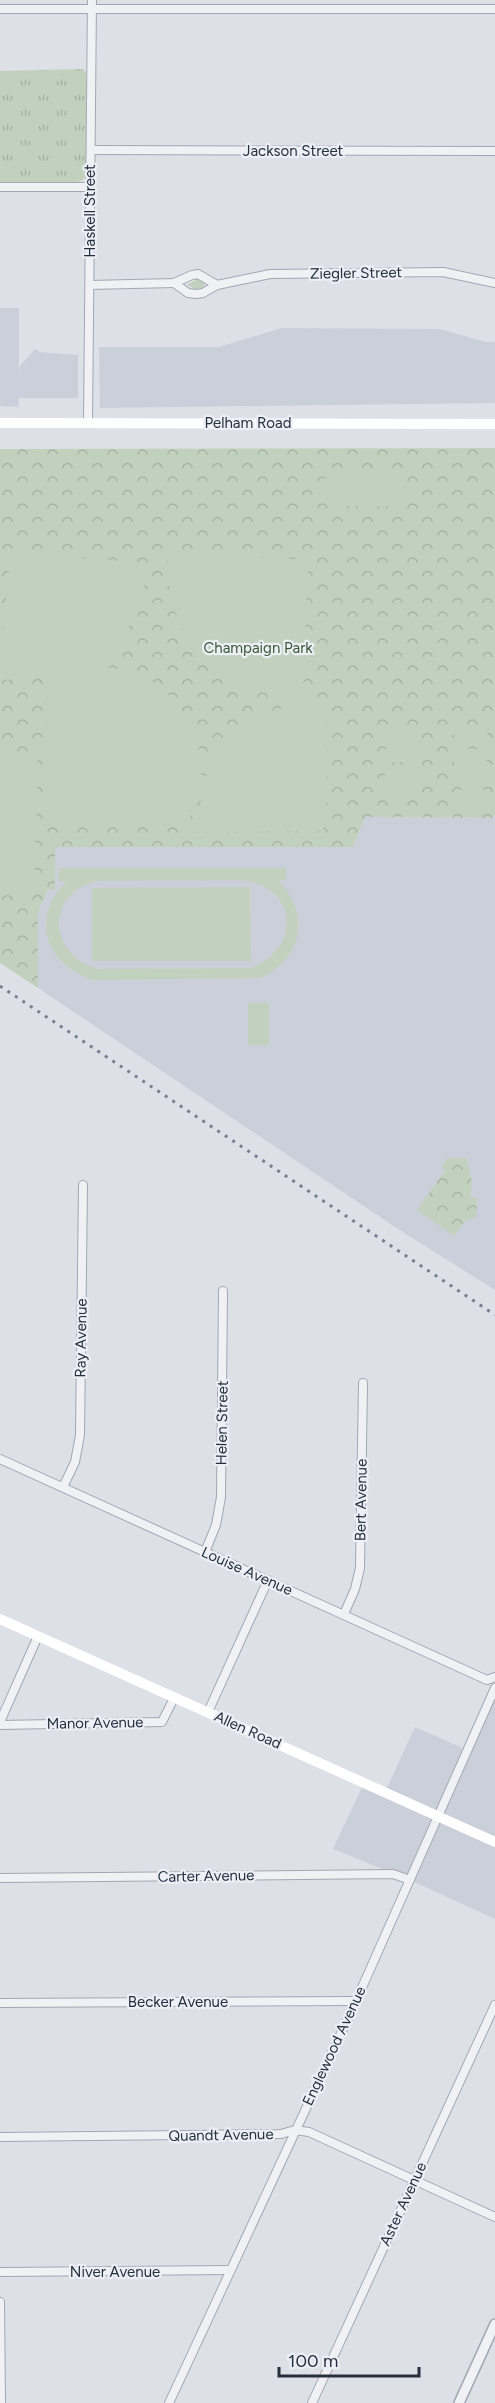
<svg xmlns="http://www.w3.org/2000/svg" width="495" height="2403" font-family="Figtree,sans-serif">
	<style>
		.built { fill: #cbcfd9 }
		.grass { fill: url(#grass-tufts) }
		.forest { fill: url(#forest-crowns) }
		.pitch { fill: #c2d1be; fill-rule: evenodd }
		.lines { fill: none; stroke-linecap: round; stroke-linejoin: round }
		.minor-casing { stroke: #a3a7b1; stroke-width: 10 }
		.tertiary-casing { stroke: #a3a7b1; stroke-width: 12 }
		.minor { stroke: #f0f1f5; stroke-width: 8 }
		.tertiary { stroke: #f0f1f5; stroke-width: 9 }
		.secondary { stroke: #fff; stroke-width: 10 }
		.rail { stroke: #777f90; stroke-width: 3; stroke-dasharray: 3 6; stroke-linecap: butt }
		.labels { text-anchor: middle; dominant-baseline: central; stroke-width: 4.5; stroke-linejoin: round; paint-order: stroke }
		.street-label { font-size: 15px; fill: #272e3d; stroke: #eceff5 }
		.park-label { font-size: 15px; fill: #395835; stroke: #eceff5 }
	</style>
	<defs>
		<pattern id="grass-tufts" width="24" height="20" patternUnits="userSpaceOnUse" patternTransform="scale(1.5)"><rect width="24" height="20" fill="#c2d1be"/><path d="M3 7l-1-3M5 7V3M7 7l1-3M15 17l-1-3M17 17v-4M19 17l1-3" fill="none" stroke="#a7b4a4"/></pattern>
		<pattern id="forest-crowns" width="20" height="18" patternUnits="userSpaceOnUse" patternTransform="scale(1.5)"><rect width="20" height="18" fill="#c2d1be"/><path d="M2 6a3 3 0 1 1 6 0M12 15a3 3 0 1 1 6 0" fill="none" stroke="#a7b4a4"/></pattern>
	</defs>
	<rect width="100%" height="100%" fill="#dde0e7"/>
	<g class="built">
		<path d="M0,308H19V374L20,366L35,349L40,352L78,355V398H19L18,407L0,406Z"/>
		<path d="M282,328L440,329L486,342H495V403L100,408L99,347H219Z"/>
		<path d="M495,815V1290L398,1229L38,988V912L48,890H55V847H353L365,817L492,818Z"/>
		<path d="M495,1688V1919L410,1880L333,1849L364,1783L385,1792L415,1727L467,1750Z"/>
	</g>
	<g class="grass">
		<path d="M82,69L86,72V175L83,180L76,183L0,182V71Z"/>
		<path d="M197,279L205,281L204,288L196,290L187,285Z"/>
	</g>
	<g class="forest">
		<path d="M495,448V815L492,818L365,817L353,847H55V890H48L38,912V988L0,963V449Z"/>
		<path d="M447,1158H466L472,1182L470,1197L477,1198L476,1218L467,1219L454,1236L417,1210L445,1170L441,1167Z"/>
	</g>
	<g class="pitch">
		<path d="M398,468L403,470L405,475V499L399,506H333C322,500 324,480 328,470Z"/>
		<path d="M16,553L146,563C146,609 127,636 95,667C107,668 119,668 131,672C176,686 205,734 201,780C200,794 195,806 189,819L51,820L46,816L48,678L0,680V658L10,559Z"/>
		<path d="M168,555L301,559L308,565L303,698C243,697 187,662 172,601C168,586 168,571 168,555Z"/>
		<path d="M328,705L326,826L320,831L197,832C200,812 201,788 209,769C222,741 255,713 286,707C299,705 314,705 328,705Z"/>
		<path d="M385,727H419V743L385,742Z"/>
		<rect x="454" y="729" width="33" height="15"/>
		<path d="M386,746H419V762H385Z"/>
		<rect x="454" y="749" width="33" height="16"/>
		<path d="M0,753L38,754L34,896L0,895Z"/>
		<rect x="385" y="765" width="34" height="16"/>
		<rect x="454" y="770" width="33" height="15"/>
		<rect x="385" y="785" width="34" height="15"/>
		<rect x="454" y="790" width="34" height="16"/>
		<path d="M59,868H286V880H278C311,914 303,959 260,978L93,980C46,964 29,920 66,882L58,881ZM240,880C297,884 304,948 250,968L98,969C48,955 44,895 96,881Z"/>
		<path d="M250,887L251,961H92V888Z"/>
		<rect x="248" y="1003" width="21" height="42"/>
	</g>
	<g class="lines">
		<defs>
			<g id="minor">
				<path d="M0,9H495"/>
				<path d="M91,150L495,151"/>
				<path d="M0,187H90"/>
				<path d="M174,283L188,293L196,294L203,293L217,285L270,274L443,272L495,283"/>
				<path d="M90,285L174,283L192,275L198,274L217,285"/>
				<path d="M88,422L92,0"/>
				<path d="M0,1459L487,1680L495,1677"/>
				<path d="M63,1487L75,1462L80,1435L83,1185"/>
				<path d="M205,1552L216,1525L221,1497L223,1291"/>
				<path d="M344,1614L355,1589L360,1568L363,1383"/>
				<path d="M208,1712L268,1580"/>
				<path d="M0,1722L38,1636"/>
				<path d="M0,1725L162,1722L174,1698"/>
				<path d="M0,1878L393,1874L410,1880"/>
				<path d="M0,2003L356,2001"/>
				<path d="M0,2137L281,2134L295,2130L309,2132L495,2217"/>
				<path d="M0,2272L230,2270"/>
				<path d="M0,2302L1,2403"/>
				<path d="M169,2403L356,2001L495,1688"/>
				<path d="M312,2403L495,2005"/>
			</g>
			<path id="tertiary" d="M459,2403L495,2324"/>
		</defs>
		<use href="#minor" class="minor-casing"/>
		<use href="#tertiary" class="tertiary-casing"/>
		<use href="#minor" class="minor"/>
		<use href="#tertiary" class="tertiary"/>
		<g class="secondary">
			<path d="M0,423L495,424"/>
			<path d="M0,1619L495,1842"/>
		</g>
		<path class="rail" d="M0,986L495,1315"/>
	</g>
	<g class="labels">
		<g class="street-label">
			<text x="293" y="151">Jackson Street</text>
			<text transform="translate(90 211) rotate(-90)">Haskell Street</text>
			<text transform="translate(356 273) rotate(-1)">Ziegler Street</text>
			<text x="248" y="423">Pelham Road</text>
			<text transform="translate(81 1338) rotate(-89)">Ray Avenue</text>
			<text transform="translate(222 1423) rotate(-89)">Helen Street</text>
			<text transform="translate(361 1500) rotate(-89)">Bert Avenue</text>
			<text transform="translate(247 1571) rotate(24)">Louise Avenue</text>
			<text transform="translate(95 1723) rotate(-1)">Manor Avenue</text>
			<text transform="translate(248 1730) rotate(24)">Allen Road</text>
			<text transform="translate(206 1876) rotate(-1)">Carter Avenue</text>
			<text x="178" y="2002">Becker Avenue</text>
			<text transform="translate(334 2046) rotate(-65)">Englewood Avenue</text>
			<text transform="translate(221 2135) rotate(-1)">Quandt Avenue</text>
			<text transform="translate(403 2204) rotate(-65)">Aster Avenue</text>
			<text x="115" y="2272">Niver Avenue</text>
		</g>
		<g class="park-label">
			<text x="258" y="648">Champaign Park</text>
		</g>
	</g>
	<path d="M279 2367v9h140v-9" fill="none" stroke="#272e3d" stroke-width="3"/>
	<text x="288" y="2367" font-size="18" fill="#272e3d" stroke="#eceff5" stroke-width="4.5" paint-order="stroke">100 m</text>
</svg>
